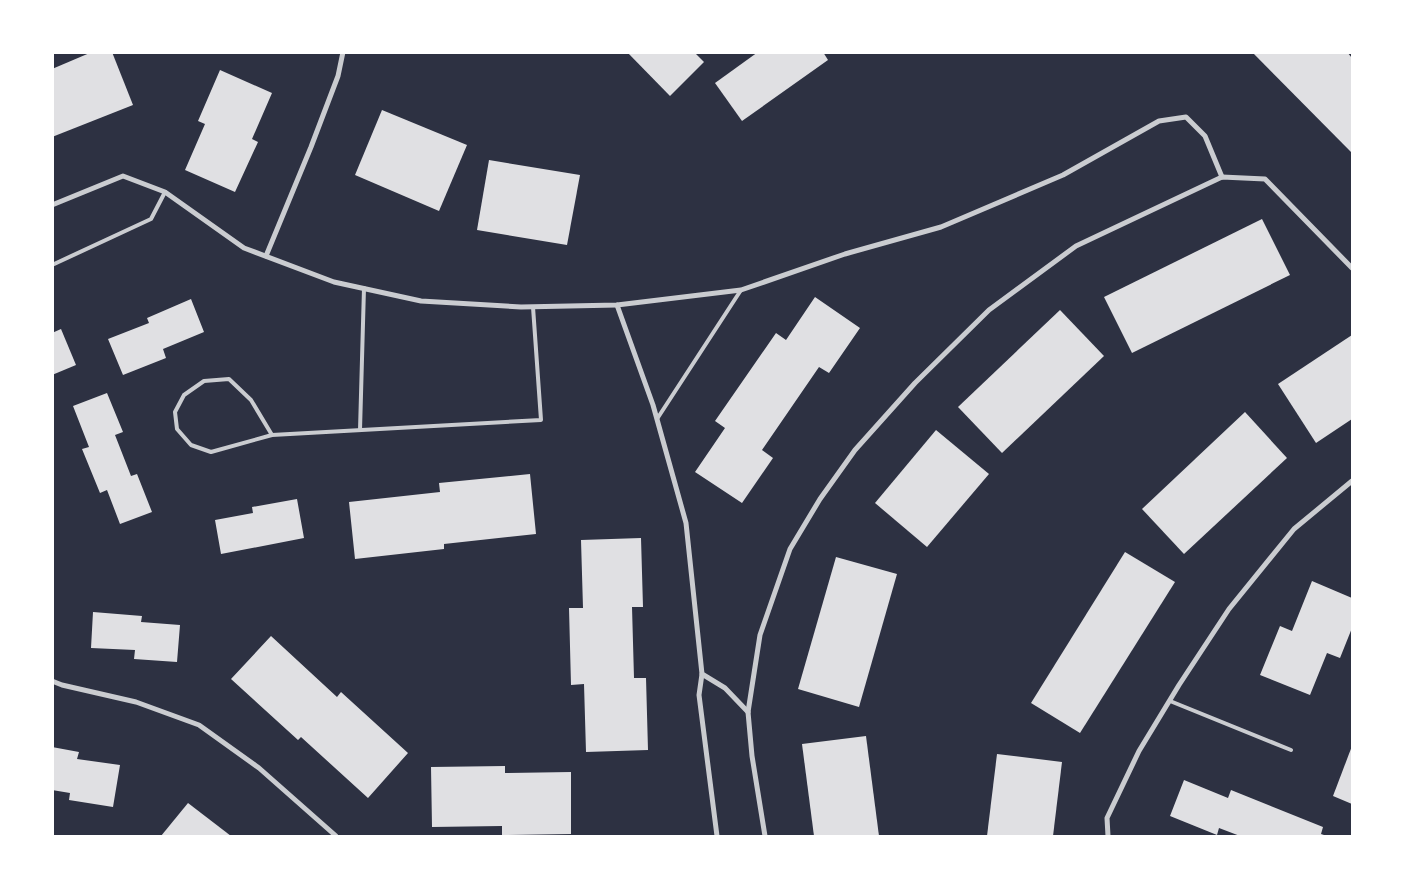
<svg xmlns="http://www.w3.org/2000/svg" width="1405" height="889" font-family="'Titillium Web',sans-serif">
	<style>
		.building { fill: #e0e0e3 }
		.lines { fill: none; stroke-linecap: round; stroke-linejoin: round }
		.service { stroke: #caccd0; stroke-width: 4 }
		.minor { stroke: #caccd0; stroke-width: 5 }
	</style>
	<rect width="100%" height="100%" fill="#2d3142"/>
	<g class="building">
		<path d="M92,52H112L133,105L52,137V69Z"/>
		<path d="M627,52H694L704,62L670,96Z"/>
		<path d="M758,52H823L828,60L742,121L715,83Z"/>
		<path d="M1252,52H1347L1352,58V153Z"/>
		<path d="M220,70L272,93L252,139L258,142L235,192L185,170L205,124L198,121Z"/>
		<path d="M382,110L467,145L439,211L355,175Z"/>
		<path d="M489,160L580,175L567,245L477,230Z"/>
		<path d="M1262,219L1290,275L1132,353L1104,297Z"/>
		<path d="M815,297L860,328L829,373L819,367L762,450L773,458L742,503L695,472L725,428L715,421L776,333L786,340Z"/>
		<path d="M191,299L204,332L163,349L166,358L123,375L108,339L149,323L147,318Z"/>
		<path d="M1060,310L1104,356L1002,453L958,407Z"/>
		<path d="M61,329L76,365L52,375V333Z"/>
		<path d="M1352,335V419L1316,443L1278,384Z"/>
		<path d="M107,393L123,432L115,435L131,476L137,474L152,512L120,524L107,490L100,493L82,449L89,447L73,406Z"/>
		<path d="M1245,412L1287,458L1184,554L1142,509Z"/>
		<path d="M936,430L989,474L927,547L875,503Z"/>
		<path d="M530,474L536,534L444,544V549L355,559L349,502L440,492L439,483Z"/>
		<path d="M297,499L304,538L221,554L215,520L253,513L252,507Z"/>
		<path d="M641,538L643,607H632L634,678H646L648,750L586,752L584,684L571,685L569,608H583L581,540Z"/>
		<path d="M1125,552L1175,582L1080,733L1031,703Z"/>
		<path d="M836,557L897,574L859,707L798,689Z"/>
		<path d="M1312,581L1352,598V628L1340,658L1327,653L1310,695L1260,675L1280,626L1292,631Z"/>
		<path d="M93,612L142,616L141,622L180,625L177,662L134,659L135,650L91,648Z"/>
		<path d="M271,636L337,697L341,692L408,753L368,798L301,737L298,740L231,679Z"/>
		<path d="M866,736L879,836H814L802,744Z"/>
		<path d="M1352,746V804L1333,796Z"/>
		<path d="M52,747L79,752L77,759L120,765L113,807L69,800L70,793L52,790Z"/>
		<path d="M997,754L1062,762L1053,836H987Z"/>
		<path d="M505,766V773L571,772V834L502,835V826L432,827L431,767Z"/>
		<path d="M1184,780L1228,798L1231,790L1323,827L1321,834L1327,836H1240L1219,828L1217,835L1170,816Z"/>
		<path d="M188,803L231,836H161Z"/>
	</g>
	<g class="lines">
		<g class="service">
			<path d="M52,265L151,219L165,192"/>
			<path d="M657,419L741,290"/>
			<path d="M360,430L364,288"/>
			<path d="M272,435L251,400L229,379L204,381L184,395L175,412L177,429L191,445L211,452L272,435L541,420L533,307"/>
			<path d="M1170,701L1291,750"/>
		</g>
		<g class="minor">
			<path d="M52,205L123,176L165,192L244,248L334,282L421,301L521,307L617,305L741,290L845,254L941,227L1063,175L1159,121L1186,117L1205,136L1222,177"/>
			<path d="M266,256L311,147L338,76L343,52"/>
			<path d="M617,305L653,405L686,523L702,674L725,688L748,712"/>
			<path d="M702,674L699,695L717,836"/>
			<path d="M52,681L62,685L136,702L199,725L259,768L336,836"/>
			<path d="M765,836L752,756L748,712L760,635L790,549L820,499L855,450L915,383L989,310L1076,246L1222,177L1265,179L1352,268"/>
			<path d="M1108,836L1107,818L1139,751L1179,685L1229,609L1294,529L1352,481"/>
		</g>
	</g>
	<rect width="1405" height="889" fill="none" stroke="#ffffff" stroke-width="108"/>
</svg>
